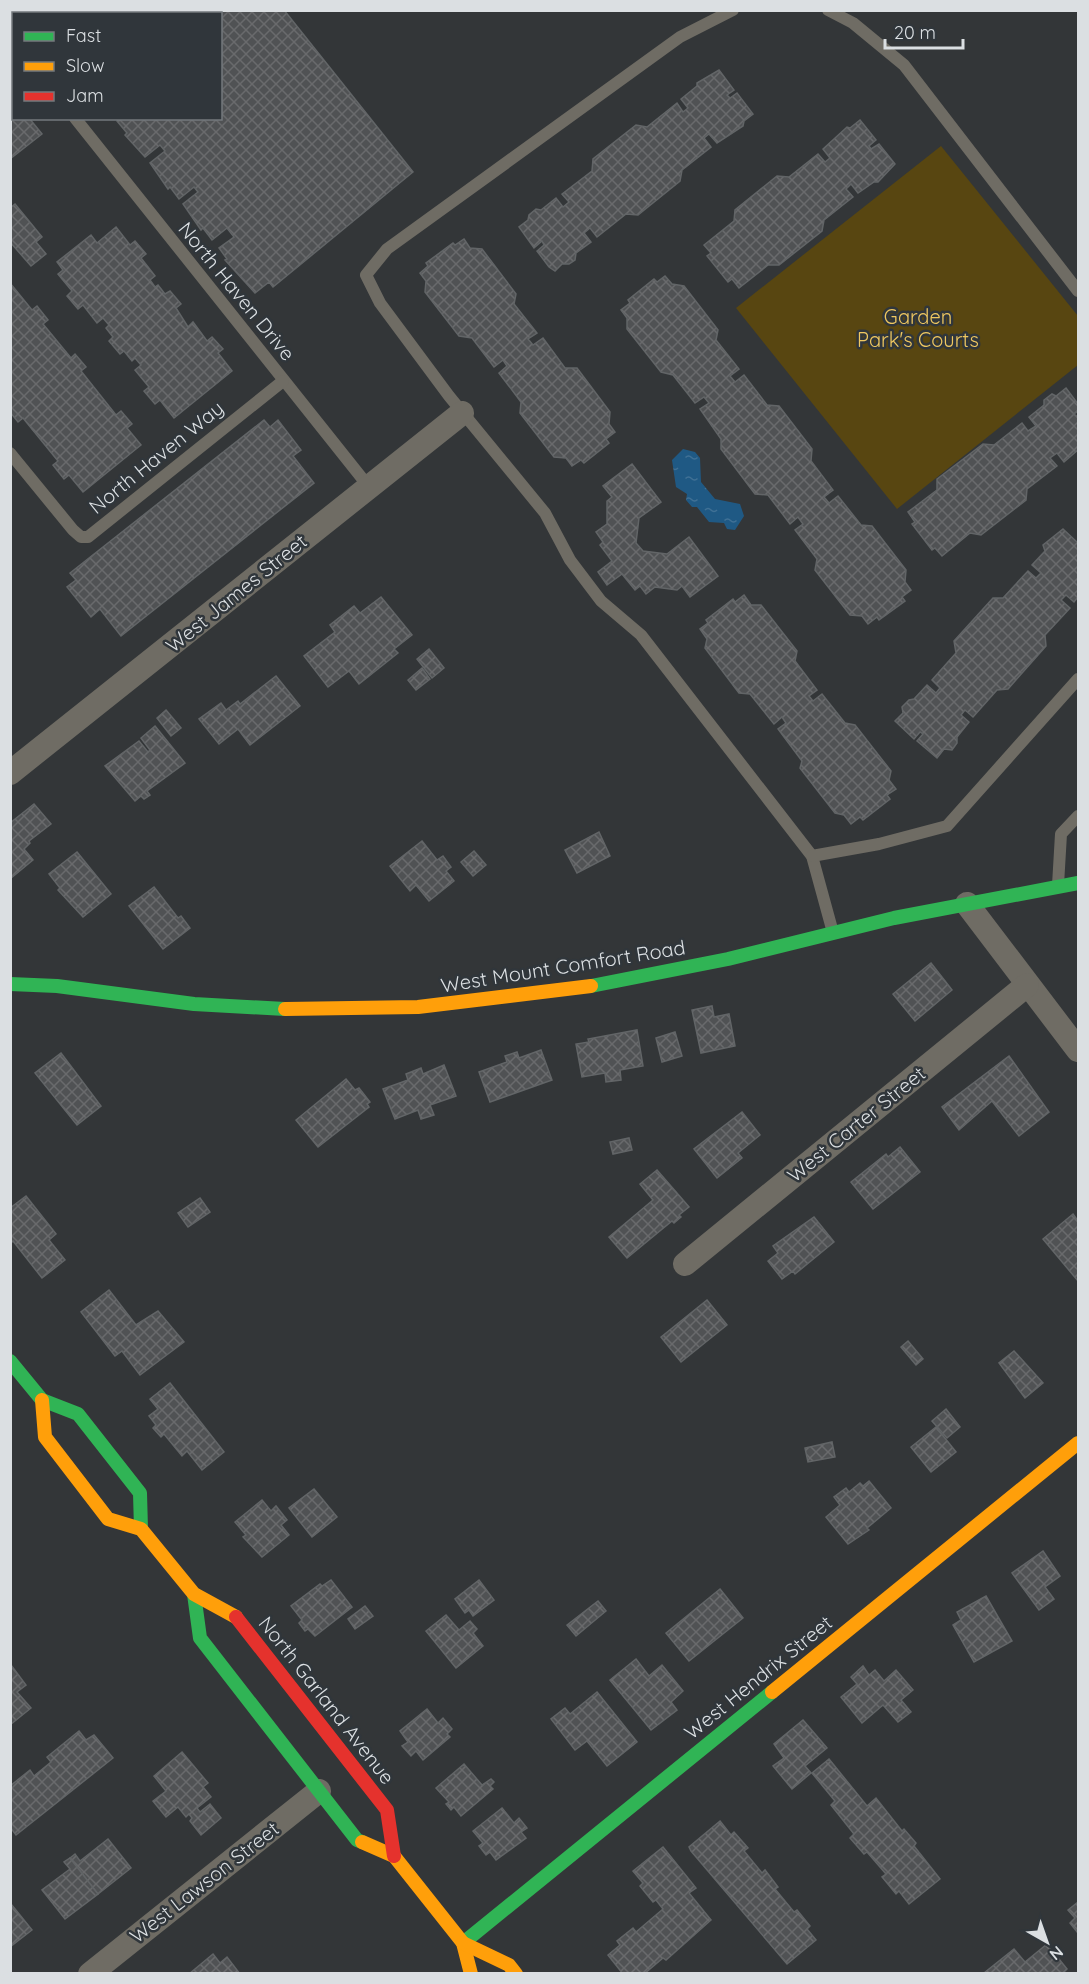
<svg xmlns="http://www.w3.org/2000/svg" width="1089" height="1984" font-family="Quicksand,sans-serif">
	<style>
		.green { fill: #584611 }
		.water { fill: url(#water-ripples) }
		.building { fill: url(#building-cross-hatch); stroke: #626567; stroke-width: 1.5 }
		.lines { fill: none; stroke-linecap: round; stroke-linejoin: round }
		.lane { stroke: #6f6c64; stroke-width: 12 }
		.street { stroke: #6f6c64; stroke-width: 24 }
		.fast { stroke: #30b455; stroke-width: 14 }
		.slow { stroke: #ff9f0a; stroke-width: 14 }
		.jam { stroke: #e5322d; stroke-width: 14 }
		.labels { text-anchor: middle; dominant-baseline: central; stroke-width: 5; stroke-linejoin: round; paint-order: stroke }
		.street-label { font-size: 20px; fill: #dbdfe2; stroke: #30363b }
		.park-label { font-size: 20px; fill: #f0c860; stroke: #30363b }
	</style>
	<defs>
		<pattern id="water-ripples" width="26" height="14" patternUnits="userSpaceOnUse" patternTransform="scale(1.5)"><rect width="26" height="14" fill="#1f5984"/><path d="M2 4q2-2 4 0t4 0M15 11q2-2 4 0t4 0" fill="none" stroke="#3f7095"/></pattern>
		<pattern id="building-cross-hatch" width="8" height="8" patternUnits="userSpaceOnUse" patternTransform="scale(1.5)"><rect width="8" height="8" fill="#505254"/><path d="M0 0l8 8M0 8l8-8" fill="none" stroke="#696a6c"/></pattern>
	</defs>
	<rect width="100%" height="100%" fill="#333638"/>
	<path class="green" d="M941,146L1078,316V365L897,509L736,308Z"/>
	<path class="water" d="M683,449L695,452L700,458L701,482L715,499L740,504L744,516L735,530L727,529L724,523L709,522L697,507H692L686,500L687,494L676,487L672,460Z"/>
	<g class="building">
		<path d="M79,10H284L413,172L273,287L269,282L255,293L225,260L227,259L219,248L234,237L227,228L212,240L203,228L201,230L183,204L198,192L194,187L179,199L170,187L168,189L150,163L165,151L160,145L145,157L125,135L127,133L117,121L120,118H220V14H76Z"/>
		<path d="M719,70L734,90L727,95L730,98L737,93L753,114L744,121L743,126L717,143L709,134L704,138L711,147L682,170L680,181L638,215L626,214L597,237L590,228L584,233L591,242L576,253L575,260L569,264H562L555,271L549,267L537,251L544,245L542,241L534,248L519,227L528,220L529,215L536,209L541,210L556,198L563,207L569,202L562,194L592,171L593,159L636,125L647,127L677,103L683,112L688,108L681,99L697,86V83Z"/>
		<path d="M10,96L14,100V118H29L42,134L10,159Z"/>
		<path d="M860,120L876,140L869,146L871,149L879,144L895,164L878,182H874L858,193L851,184L846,189L853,197L824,220L822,231L779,265H768L739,288L732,279L728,282L707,256L711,253L704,245L734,221L735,210L777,176L789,177L818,154L825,162L830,158L823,149L847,127L850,128Z"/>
		<path d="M15,204L42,237L36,242L46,254L31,266L10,242V208Z"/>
		<path d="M116,227L130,245L135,241L146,254L141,258L155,276L150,280L155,287L158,285L165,294L170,291L181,304L176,308L188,327L193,322L207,341L212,337L223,349L218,353L232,371L174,418L160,400L155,404L144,391L149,387L135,370L141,365L135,358L132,361L124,351L120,354L109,341L113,337L106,328L109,325L103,318L97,323L83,305L78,309L67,296L72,291L58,274L63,270L57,262L91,235L97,243Z"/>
		<path d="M464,239L470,248L482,249L516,294L514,304L537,333L528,339L533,345L543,338L565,368H577L610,412L609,424L615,432L606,439L609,443L584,463L581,460L572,466L566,458L554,457L520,413L521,402L499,373L507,366L503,360L494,367L472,338L459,336L425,292L426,281L420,273L428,266L426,263L453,243L455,245Z"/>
		<path d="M665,276L672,284L684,286L718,330L716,340L739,369L730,376L735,382L744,375L767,405L779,406L812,449L811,461L833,490L824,497L829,503L838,496L861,525L872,526L906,570L905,582L911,590L902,597L905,601L879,620L877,617L868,624L862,616L850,615L815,570L817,559L795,530L803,524L798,517L790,524L768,495L755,494L721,449V439L700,409L709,403L704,397L695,403L673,375L661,372L627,329V318L621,310L630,303L628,300L654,279L657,282Z"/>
		<path d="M10,283L32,310L37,306L48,320L43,324L71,358L75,354L86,367L81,371L116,415L121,411L132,424L127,428L141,445L83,492L69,475L64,479L53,465L58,461L23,418L18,422L10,412Z"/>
		<path d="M1066,388L1078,404V411L1074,414L1078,417V450L1064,462L1057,453L1050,458L1057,466L1027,489L1026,500L981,535L970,533L942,556L935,548L932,550L912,524L915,522L908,512L937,490V479L983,444L994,445L1022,423L1028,431L1036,426L1029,417L1044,405V400L1052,394L1056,396Z"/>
		<path d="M264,420L270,427L278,420L301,450L293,456L314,483L121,636L100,609L91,617L67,587L76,580L70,573Z"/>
		<path d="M632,464L661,502L639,518L636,543L643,551L667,554L689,537L718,576L690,597L682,586L677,590L655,587L646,594L640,586L635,590L622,574L607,585L598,572L612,561L600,545L603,542L596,532L607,524V501L612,497L603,486Z"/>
		<path d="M1063,529L1078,543V597L1074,602L1066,595L1061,600L1070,608L1045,635L1046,646L1008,689L997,690L973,717L965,710L961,715L969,722L957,737V743L952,750L944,749L937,758L917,741L923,734L920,732L914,739L895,721L903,713L902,707L909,700L914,699L927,685L936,693L940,688L932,680L956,653L954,641L993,598H1003L1028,571L1036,578L1041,573L1032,565L1045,551L1043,545Z"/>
		<path d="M744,595L751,605H761L797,651L795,661L817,690L809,696L813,701L822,694L845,723L855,725L891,771L889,780L896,789L887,795L890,799L863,820L860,817L851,824L844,815L835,813L800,768L802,761L778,729L786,723L782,717L774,724L750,694L739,693L705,648L707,639L700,629L708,623L706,620L733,599L735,602Z"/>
		<path d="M381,597L412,635L394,649L398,653L359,684L349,671L328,687L304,656L335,632L330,625L354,606L360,613Z"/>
		<path d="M429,649L444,668L432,678L417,659Z"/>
		<path d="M422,668L430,679L416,690L408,680Z"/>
		<path d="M276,676L300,706L250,745L238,729L219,744L199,719L221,703L226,710L238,701L240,704Z"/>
		<path d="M166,710L181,728L171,736L157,718Z"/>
		<path d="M155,726L185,763L147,791L150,795L144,799L141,796L135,801L105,766L139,741L148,752L150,750L141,738Z"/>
		<path d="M34,804L51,824L29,841L30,843L24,849L33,860L10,879V823Z"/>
		<path d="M599,832L610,856L577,873L565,850Z"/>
		<path d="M422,841L437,860L443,856L451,867L446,871L454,881L429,901L416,885L410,891L390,866Z"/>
		<path d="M474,851L486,865L473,876L461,862Z"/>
		<path d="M77,852L111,894L83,917L58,890L60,888L49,874Z"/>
		<path d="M154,887L178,918L181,916L190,928L163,949L129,906Z"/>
		<path d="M931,963L952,990L915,1021L893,994Z"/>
		<path d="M712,1006L714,1017L729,1014L735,1046L701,1053L692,1010Z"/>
		<path d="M637,1030L643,1066L620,1070L621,1080L606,1082L605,1073L582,1077L576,1044L589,1042L588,1039Z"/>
		<path d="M675,1032L682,1056L662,1062L656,1038Z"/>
		<path d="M541,1050L552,1080L490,1102L479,1072L507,1062L505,1056L517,1052L519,1058Z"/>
		<path d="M61,1053L101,1106L77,1125L35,1073Z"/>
		<path d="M1009,1056L1049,1112L1019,1136L992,1101L959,1130L942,1107Z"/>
		<path d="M444,1065L456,1096L430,1105L434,1115L421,1119L418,1110L395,1119L383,1089L408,1080L406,1074L421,1068L423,1074Z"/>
		<path d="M346,1079L355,1090L359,1088L370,1102L367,1104L369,1107L318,1147L296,1120Z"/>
		<path d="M742,1112L760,1135L738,1153L742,1158L717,1178L694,1149Z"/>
		<path d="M629,1138L632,1150L613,1154L610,1142Z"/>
		<path d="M900,1147L920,1172L873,1209L851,1182L886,1154L888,1157Z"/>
		<path d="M657,1170L689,1207L679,1215L681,1217L674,1223L672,1221L627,1258L609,1237L653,1200L640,1184Z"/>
		<path d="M26,1196L56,1234L49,1240L65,1260L42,1278L13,1241L10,1244V1208Z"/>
		<path d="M200,1198L210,1212L188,1227L178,1213Z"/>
		<path d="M1073,1214L1078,1221V1281L1043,1239Z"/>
		<path d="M814,1217L834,1242L795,1274L793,1271L782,1279L768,1261L778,1253L773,1246Z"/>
		<path d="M109,1290L136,1325L158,1311L184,1342L140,1375L122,1351L115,1356L81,1312Z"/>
		<path d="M707,1300L727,1325L681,1362L661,1337Z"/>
		<path d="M908,1341L923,1359L916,1365L901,1347Z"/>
		<path d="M1014,1351L1043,1383L1025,1398L999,1363Z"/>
		<path d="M170,1383L224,1452L202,1470L187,1451L182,1456L164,1434L161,1437L153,1428L156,1425L149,1416L158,1409L150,1399Z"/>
		<path d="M946,1409L960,1427L947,1438L932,1421Z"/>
		<path d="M936,1427L956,1452L931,1472L911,1447Z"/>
		<path d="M832,1442L835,1457L808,1462L805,1448Z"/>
		<path d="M869,1481L891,1508L867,1528L869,1530L848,1544L826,1517L840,1505L834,1497L846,1488L849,1492L860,1483L863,1486Z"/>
		<path d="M314,1489L337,1517L312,1537L289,1508Z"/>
		<path d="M262,1500L271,1511L276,1506L287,1520L281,1525L289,1535L262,1557L243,1537L246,1535L235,1522Z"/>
		<path d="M1043,1551L1060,1576L1045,1587L1054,1599L1039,1610L1012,1573Z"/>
		<path d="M331,1580L352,1607L315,1636L308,1629L305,1631L299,1623L302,1620L291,1606L320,1584L322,1586Z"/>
		<path d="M479,1580L494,1600L473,1616L469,1610L465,1613L455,1599Z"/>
		<path d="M720,1589L743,1618L689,1661L666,1633Z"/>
		<path d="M986,1596L1012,1641L974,1662L953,1625L961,1620L957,1612Z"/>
		<path d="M598,1601L606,1611L576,1636L567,1625Z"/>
		<path d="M365,1606L373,1616L355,1629L348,1619Z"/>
		<path d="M446,1615L459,1630L470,1621L477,1629L473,1633L483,1646L456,1668L426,1631Z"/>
		<path d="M636,1659L649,1676L662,1665L683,1691L671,1702L677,1710L651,1730L610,1680Z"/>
		<path d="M11,1665L26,1685L17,1692L31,1708L10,1725Z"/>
		<path d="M863,1666L869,1675L875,1670L884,1681L896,1670L913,1690L901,1700L911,1712L898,1722L883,1705L862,1723L841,1697L857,1684L851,1677Z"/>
		<path d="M597,1692L637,1742L607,1766L587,1741L575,1750L551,1719L565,1708L570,1714Z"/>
		<path d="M427,1709L438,1723L443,1718L452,1729L447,1734L450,1737L423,1760L416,1751L411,1756L402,1746L408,1742L400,1731Z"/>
		<path d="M803,1720L827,1748L805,1766L811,1773L792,1789L773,1766L784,1758L774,1744Z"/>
		<path d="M79,1731L86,1740L94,1735L113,1758L16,1835L10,1827V1786L30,1770L34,1776L51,1762L47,1757Z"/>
		<path d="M182,1752L208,1783L203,1787L211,1797L197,1808L200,1812L210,1804L221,1818L201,1835L190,1821L192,1818L189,1814L186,1817L178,1807L166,1817L153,1801L166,1791L154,1776Z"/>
		<path d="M829,1759L867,1806L876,1798L902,1831L904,1829L916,1843L914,1846L940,1879L909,1904L899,1891L896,1894L882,1877L886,1874L867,1852L864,1854L850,1838L854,1834L831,1805L835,1801L812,1773Z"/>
		<path d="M464,1764L482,1785L491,1779L494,1782L490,1786L493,1789L461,1816L454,1807L451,1810L446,1804L449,1802L436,1788Z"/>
		<path d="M502,1808L514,1823L519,1818L527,1828L521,1832L526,1838L496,1860L490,1852L486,1855L479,1846L483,1843L473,1831Z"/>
		<path d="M720,1821L731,1835L734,1832L748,1848L744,1851L762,1873L765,1870L778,1887L775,1889L794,1912L797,1910L810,1926L807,1929L816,1940L787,1964L691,1851L689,1847Z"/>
		<path d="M108,1839L131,1868L98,1894L70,1858L75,1854L80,1861Z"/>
		<path d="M663,1847L696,1888L689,1893L711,1920L666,1960L663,1958L644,1974H623L608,1955L620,1945L617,1941L633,1928L636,1932L663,1909L656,1900L653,1902L640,1886L643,1883L633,1871Z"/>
		<path d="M70,1858L98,1894L65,1919L42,1890L70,1869L64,1862Z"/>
		<path d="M1078,1902V1933L1070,1923L1075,1918L1068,1910Z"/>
		<path d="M11,1904L32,1930L10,1947V1905Z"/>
		<path d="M1047,1944L1067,1969L1062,1974L984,1973L1014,1949L1025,1962Z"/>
		<path d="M213,1954L220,1963L227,1957L240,1974H189Z"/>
	</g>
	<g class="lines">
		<g class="lane">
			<path d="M733,10L680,37L387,249L366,275L380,303L449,396L545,513L570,560L601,601L641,635L812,856L832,929"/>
			<path d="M828,10L853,23L904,65L1078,291"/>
			<path d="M75,118L369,487"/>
			<path d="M10,453L73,530L81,537H88L283,381"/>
			<path d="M812,856L879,844L947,826L1078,679"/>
			<path d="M1058,885L1061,834L1078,816"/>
		</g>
		<g class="street">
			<path d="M10,773L462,413"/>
			<path d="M967,904L1078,1050"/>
			<path d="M685,1264L1027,985"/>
			<path d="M90,1974L319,1791"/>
		</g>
		<g class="fast">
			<path d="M10,984L57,986L194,1004L285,1009"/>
			<path d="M591,986L728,959L894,918L1078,883"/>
			<path d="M10,1361L42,1400L78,1414L140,1493L141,1529"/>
			<path d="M194,1594L200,1638L357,1840L362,1842"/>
			<path d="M463,1943L772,1692"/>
		</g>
		<g class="slow">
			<path d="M285,1009L418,1007L591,986"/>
			<path d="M42,1400L45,1437L108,1519L141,1529L194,1594L236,1617"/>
			<path d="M772,1692L1078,1443"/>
			<path d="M362,1842L394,1856L463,1943L471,1974"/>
			<path d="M463,1943L509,1965L516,1974"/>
		</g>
		<path class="jam" d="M236,1617L387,1810L394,1856"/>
	</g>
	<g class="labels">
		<g class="street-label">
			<text transform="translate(237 291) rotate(51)">North Haven Drive</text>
			<text transform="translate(156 457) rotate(-39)">North Haven Way</text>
			<text transform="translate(236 593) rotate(-39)">West James Street</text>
			<text transform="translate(563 966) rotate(-9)">West Mount Comfort Road</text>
			<text transform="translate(856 1124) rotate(-39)">West Carter Street</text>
			<text transform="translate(758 1677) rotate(-39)">West Hendrix Street</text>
			<text transform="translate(327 1700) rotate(52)">North Garland Avenue</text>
			<text transform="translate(204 1882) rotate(-38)">West Lawson Street</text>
		</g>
		<g class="park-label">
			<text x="918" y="316">Garden<tspan x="918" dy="23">Park's Courts</tspan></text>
		</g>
	</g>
	<rect width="1089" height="1984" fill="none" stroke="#dbdfe2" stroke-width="24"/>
	<rect x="12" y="12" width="210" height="108" fill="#30363b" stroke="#747a7e" stroke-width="1.5"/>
	<rect x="24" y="32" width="30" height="9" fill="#30b455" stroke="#747a7e" stroke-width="1.5"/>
	<text x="66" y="42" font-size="18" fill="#dbdfe2">Fast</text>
	<rect x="24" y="62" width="30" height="9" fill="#ff9f0a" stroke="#747a7e" stroke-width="1.5"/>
	<text x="66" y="72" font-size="18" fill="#dbdfe2">Slow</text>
	<rect x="24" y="92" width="30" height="9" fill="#e5322d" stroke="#747a7e" stroke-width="1.5"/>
	<text x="66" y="102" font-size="18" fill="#dbdfe2">Jam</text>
	<g transform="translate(1047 1942) rotate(140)" stroke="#30363b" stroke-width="4.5" paint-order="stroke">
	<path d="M0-4.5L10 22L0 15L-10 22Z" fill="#dbdfe2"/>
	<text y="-9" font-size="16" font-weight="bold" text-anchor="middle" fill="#dbdfe2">N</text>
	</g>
	<path d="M885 39v9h78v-9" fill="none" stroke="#dbdfe2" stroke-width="3"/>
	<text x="894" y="39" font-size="18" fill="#dbdfe2" stroke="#30363b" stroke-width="4.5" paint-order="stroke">20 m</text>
</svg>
